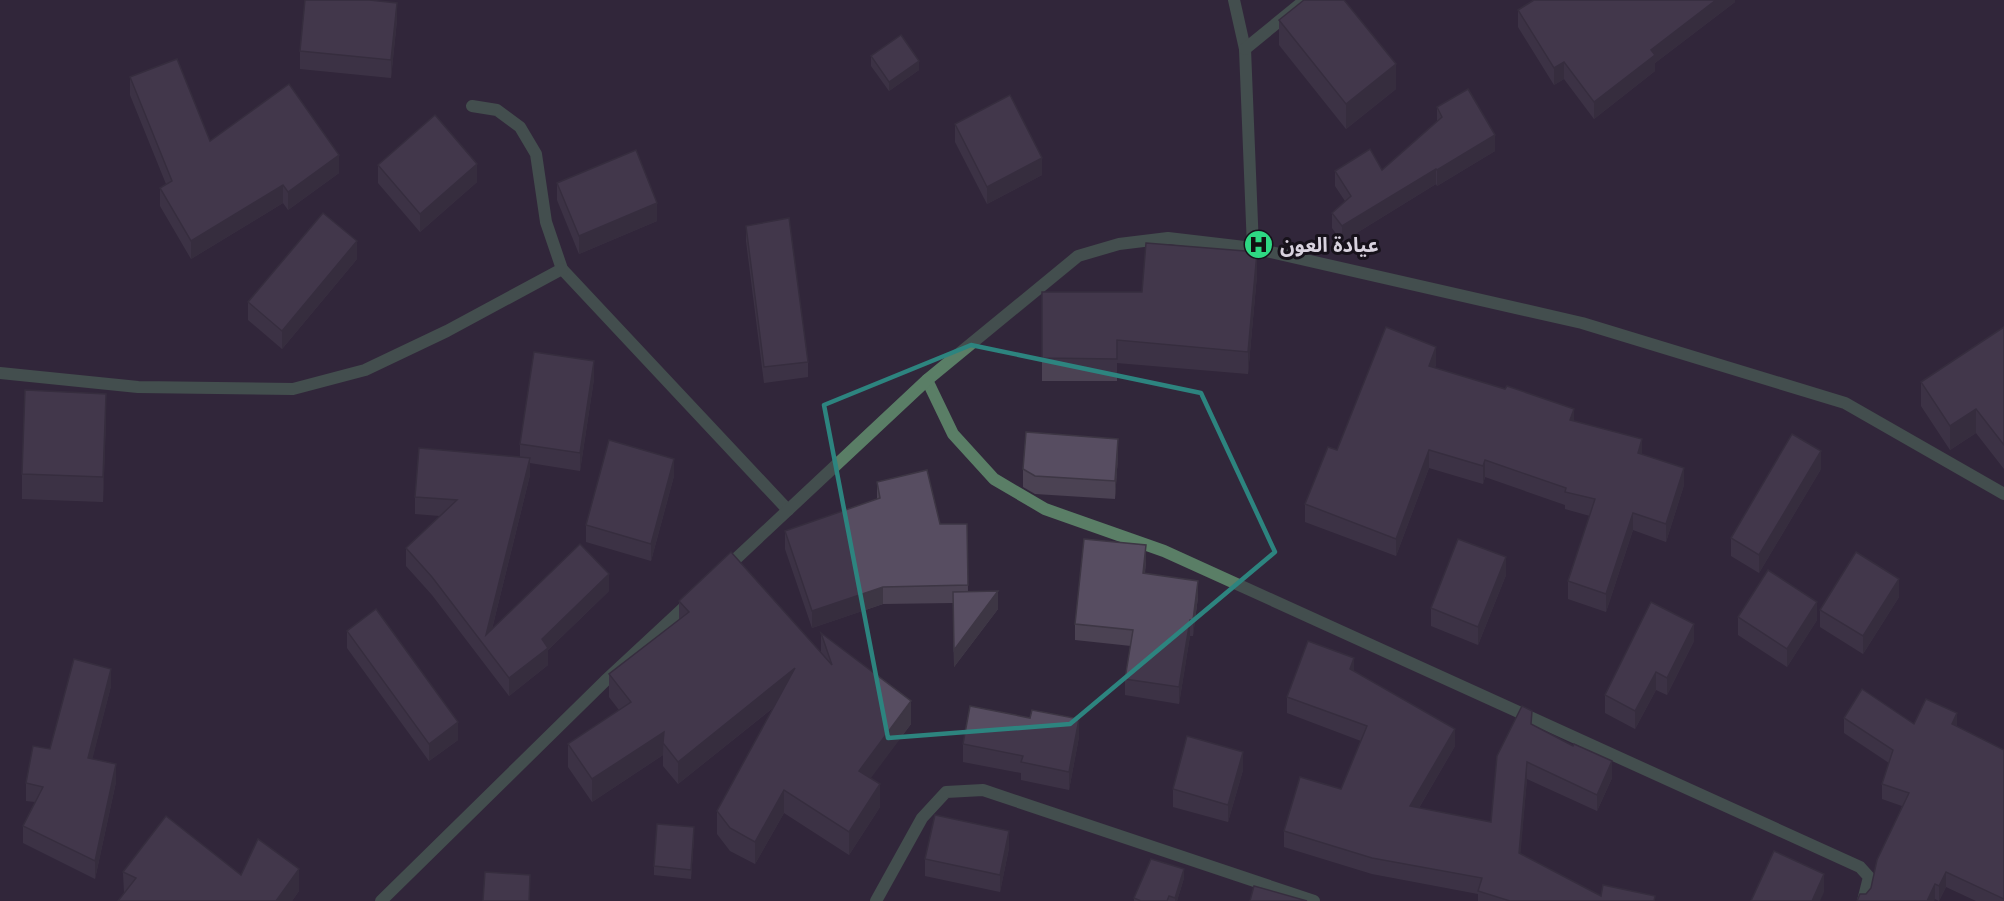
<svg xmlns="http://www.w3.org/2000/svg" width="2004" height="901" font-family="'Nunito Sans','Noto Sans Arabic',sans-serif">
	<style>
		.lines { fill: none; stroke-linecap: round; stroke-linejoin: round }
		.street { stroke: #5a7e66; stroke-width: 12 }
		.wall { fill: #4b4253 }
		.shaded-wall { fill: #3d3644 }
		.building { fill: #574d61; stroke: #3d3644; stroke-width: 1.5 }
		.marked { fill: none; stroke: #2d847f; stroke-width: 4.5; stroke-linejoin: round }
		.labels { text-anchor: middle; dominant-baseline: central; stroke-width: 6; stroke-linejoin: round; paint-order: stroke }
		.poi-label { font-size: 20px; font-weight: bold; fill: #d8d2de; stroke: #17121b; text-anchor: start }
	</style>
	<rect width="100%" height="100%" fill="#31273a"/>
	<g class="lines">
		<g class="street">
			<path d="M1234,0L1245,49L1253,248"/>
			<path d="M1245,49L1305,0"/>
			<path d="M472,106L497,110L520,127L536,154L546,222L562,269L788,510"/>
			<path d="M0,373L138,387L293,389L365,370L447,331L562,269"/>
			<path d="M927,380L953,434L994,479L1045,509L1164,551L1860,867L1869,877L1863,901"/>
			<path d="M725,569L927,380L1078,256L1119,244L1168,238L1253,248L1582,323L1845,403L2004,494"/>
			<path d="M381,901L605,681L690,602"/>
			<path d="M876,901L922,818L946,792L983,790L1314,901"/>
		</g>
	</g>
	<g class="wall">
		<path d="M1735,0V2L1655,63V71L1594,119L1564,79L1554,85L1518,27V10Z"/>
		<path d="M397,20L391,78L300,69V51Z"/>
		<path d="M1279,20L1396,89L1346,129L1279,45Z"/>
		<path d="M871,56L919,70L889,91L871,66Z"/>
		<path d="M130,77L210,141L339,173L288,210L283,203L191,259L160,206V188L166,184L130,95Z"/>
		<path d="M1437,107L1495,151L1437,186L1436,184L1342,242L1332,228V213L1345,201L1335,186V171L1382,170L1437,122Z"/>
		<path d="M955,124L1042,175L987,204L955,142Z"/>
		<path d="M378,165L477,182L420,232L378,183Z"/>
		<path d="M557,183L657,221L579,254L557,200Z"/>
		<path d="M746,226L808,362V377L764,383L746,241Z"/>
		<path d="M357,259L282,349L248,320V302Z"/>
		<path d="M1257,275L1248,374L1117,363V381H1042V292H1142Z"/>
		<path d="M2004,327V469L1976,433L1950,450L1921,406V382Z"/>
		<path d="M1436,364L1435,368L1574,421L1642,454L1684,485L1666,542L1633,530L1606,612L1568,599V581L1590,516L1565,509V505L1485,477L1483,484L1429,468L1396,556L1305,522V504L1337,450Z"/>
		<path d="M594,379L580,471L530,463V475L492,629L609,591L548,650V665L509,696L432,595L406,566V548L440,516L415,514V497L520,457V444Z"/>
		<path d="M106,419L103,502L22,499V474Z"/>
		<path d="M1118,456L1115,499L1035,494L1023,487V469Z"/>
		<path d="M1821,469L1759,573L1731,556V538Z"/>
		<path d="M674,476L651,561L586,542V525Z"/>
		<path d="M877,482L940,524H967L968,592L998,609L954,667L953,603L883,604L812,628L785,549V531L877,499Z"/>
		<path d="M1146,561L1145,573L1198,597L1193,636H1190L1179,704L1125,695V679L1131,646L1075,640V624Z"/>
		<path d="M1506,575L1478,645L1431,626V608Z"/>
		<path d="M1899,597L1863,654L1820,627V610Z"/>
		<path d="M679,601L821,653V633L911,724L870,778L880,807L849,855L784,813L755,864L730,851L717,834V811L773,708L678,784L663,766V755L592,802L568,767V744L619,710L609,697V674L679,620Z"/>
		<path d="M1738,617L1817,620L1787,667L1738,635Z"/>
		<path d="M347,631L458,740L429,761L347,648Z"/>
		<path d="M1694,641L1667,695L1656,690L1635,729L1605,713V695Z"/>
		<path d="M1354,671L1455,746L1419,808L1491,822L1532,725L1612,778L1597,811L1527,779L1520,854L1601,896L1655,901H1478V894L1372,874L1284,847V831L1341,789L1361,741L1287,713V697Z"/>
		<path d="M111,686L92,759L116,782L95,879L23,843V826L35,802L26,801V783L50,749Z"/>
		<path d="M1844,718L1914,724L1957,727L2004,750V901H1976L1946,887L1939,901L1935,899L1866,894L1871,888L1902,806L1882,799V784L1889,763L1844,733Z"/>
		<path d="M1079,737L1069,790L1021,780V773L963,762V744Z"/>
		<path d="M1243,770L1228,822L1173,807V789Z"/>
		<path d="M694,836L691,879L654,875V866Z"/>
		<path d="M1009,848L1000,892L925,876V859Z"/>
		<path d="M123,872L241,875L299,891L292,901H118L124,893Z"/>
		<path d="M1184,878L1177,901H1134V898Z"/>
	</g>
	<g class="shaded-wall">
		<path d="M1716,0H1735V2L1655,63V71L1594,119V102L1651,50Z"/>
		<path d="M397,3V20L391,78V60Z"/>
		<path d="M919,61V70L889,91V82Z"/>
		<path d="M1564,62V79L1554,85V68Z"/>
		<path d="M1396,64V89L1346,129V104Z"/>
		<path d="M1495,135V151L1437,186V170Z"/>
		<path d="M339,155V173L288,210V192Z"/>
		<path d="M1042,158V175L987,204V187Z"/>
		<path d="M477,164V182L420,232V214Z"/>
		<path d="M1436,169V184L1342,242V226Z"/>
		<path d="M283,185V203L191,259V241Z"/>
		<path d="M657,203V221L579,254V236Z"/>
		<path d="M357,241V259L282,349V331Z"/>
		<path d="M1257,252V275L1248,374V352Z"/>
		<path d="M1436,347V364L1429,383V366Z"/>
		<path d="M594,361V379L580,471V453Z"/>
		<path d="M106,394V419L103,502V477Z"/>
		<path d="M1574,409V426L1570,420Z"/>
		<path d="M1976,409V433L1950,450V426Z"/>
		<path d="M1118,439V456L1115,499V481Z"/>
		<path d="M1642,439V456L1638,453Z"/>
		<path d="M1429,450V468L1396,556V539Z"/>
		<path d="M1821,451V469L1759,573V555Z"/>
		<path d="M530,458V475L487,649L486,635Z"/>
		<path d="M674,459V476L651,561V544Z"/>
		<path d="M1485,460V477L1483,484V466Z"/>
		<path d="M1684,468V485L1666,542V524Z"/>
		<path d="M1633,513V530L1606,612V594Z"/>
		<path d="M1146,545V561L1143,589V573Z"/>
		<path d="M1506,557V575L1478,645V627Z"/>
		<path d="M609,574V591L548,650V665L509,696V678L542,639Z"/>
		<path d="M1899,579V597L1863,654V636Z"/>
		<path d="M1198,581V597L1193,636V620Z"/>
		<path d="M883,587V604L812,628V611Z"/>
		<path d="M998,591V609L954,667V650Z"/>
		<path d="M1817,602V620L1787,667V649Z"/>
		<path d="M1190,620V636L1179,704V687Z"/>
		<path d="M1694,624V641L1667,695V678Z"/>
		<path d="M1354,658V674L1350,669Z"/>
		<path d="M795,668V690L678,784V762Z"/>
		<path d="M111,669V686L88,776V758Z"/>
		<path d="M1656,672V690L1635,729V711Z"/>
		<path d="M911,701V724L859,794V771Z"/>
		<path d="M1957,713V728L1952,724Z"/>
		<path d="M1079,719V737L1069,790V772Z"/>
		<path d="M458,722V740L429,761V744Z"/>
		<path d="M1455,729V746L1410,823V806Z"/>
		<path d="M664,732L663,755L592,802V779Z"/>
		<path d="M1243,752V770L1228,822V805Z"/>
		<path d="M1612,761V778L1597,811V795Z"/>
		<path d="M1527,762V779L1519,870V853Z"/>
		<path d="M116,764V782L95,879V861Z"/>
		<path d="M880,784V807L849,855V832Z"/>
		<path d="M784,790V813L755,864V842Z"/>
		<path d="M694,827V836L691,879V870Z"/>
		<path d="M1009,831V848L1000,892V875Z"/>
		<path d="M299,869V891L292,901H276Z"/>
		<path d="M1184,869V878L1177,901H1175V898Z"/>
		<path d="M1946,872V887L1939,901V886Z"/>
		<path d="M1824,874V892L1820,901H1812Z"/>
		<path d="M1935,884V899L1934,901H1927Z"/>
	</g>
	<g class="building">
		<path d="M305,0H369L397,3L391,60L300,51Z"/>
		<path d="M1304,0H1344L1396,64L1346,104L1279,20Z"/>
		<path d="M1534,0H1716L1651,50L1655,55L1594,102L1564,62L1554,68L1518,10Z"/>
		<path d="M901,35L919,61L889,82L871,56Z"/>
		<path d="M177,59L210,141L289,84L339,155L288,192L283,185L191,241L160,188L172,181L130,77Z"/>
		<path d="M1468,89L1495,135L1437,170L1436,169L1342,226L1332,213L1351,196L1335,171L1370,149L1382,170L1442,117L1437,107Z"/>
		<path d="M1010,95L1042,158L987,187L955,124Z"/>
		<path d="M435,115L477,164L420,214L378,165Z"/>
		<path d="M636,150L657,203L579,236L557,183Z"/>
		<path d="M323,213L357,241L282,331L248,302Z"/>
		<path d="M789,218L808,362L764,367L746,226Z"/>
		<path d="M1146,243L1257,252L1248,352L1117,340V359L1042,358V292H1142Z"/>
		<path d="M1386,327L1436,347L1429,366L1505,389L1507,386L1574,409L1570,420L1642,439L1638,453L1684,468L1666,524L1633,513L1606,594L1568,581L1595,499L1565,492L1566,488L1485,460L1483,466L1429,450L1396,539L1305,504L1328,447L1337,450Z"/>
		<path d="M2004,327V445L1976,409L1950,426L1921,382Z"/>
		<path d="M534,352L594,361L580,453L520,444Z"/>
		<path d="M25,390L106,394L103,477L22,474Z"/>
		<path d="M1026,432L1118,439L1115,481L1035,476L1023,469Z"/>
		<path d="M1792,434L1821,451L1759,555L1731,538Z"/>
		<path d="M609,440L674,459L651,544L586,525Z"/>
		<path d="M419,448L530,458L486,635L580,544L609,574L542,639L548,648L509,678L432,577L406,548L457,500L415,497Z"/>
		<path d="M927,470L940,524H967L968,585L883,587L812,611L785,531L880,498L877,482Z"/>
		<path d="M1084,539L1146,545L1143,573L1198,581L1193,620H1190L1179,687L1125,679L1133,630L1075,624Z"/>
		<path d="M1458,539L1506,557L1478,627L1431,608Z"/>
		<path d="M731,552L832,665L821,633L911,701L859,771L880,784L849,832L784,790L755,842L730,828L717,811L795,668L678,762L663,743L664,732L592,779L568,744L631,702L609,674L689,612L679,601Z"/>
		<path d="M1856,552L1899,579L1863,636L1820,610Z"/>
		<path d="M1768,570L1817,602L1787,649L1738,617Z"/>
		<path d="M998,591L954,650L953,592Z"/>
		<path d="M1651,602L1694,624L1667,678L1656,672L1635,711L1605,695Z"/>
		<path d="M376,609L458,722L429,744L347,631Z"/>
		<path d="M1308,641L1354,658L1350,669L1455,729L1410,806L1491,822L1497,756L1522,706L1532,711L1531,724L1573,746L1574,744L1612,761L1597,795L1527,762L1519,853L1601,896L1603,885L1655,896L1654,901H1510L1478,891L1482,878L1372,858L1284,831L1300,777L1341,789L1367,726L1287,697Z"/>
		<path d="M74,659L111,669L88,758L116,764L95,861L23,826L43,787L26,783L33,746L50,749Z"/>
		<path d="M1862,689L1914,724L1926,699L1957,713L1952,724L2004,750V899L1946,872L1939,886L1935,884L1927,901H1857L1860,894H1866L1871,888L1877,860L1909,793L1882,784L1893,750L1844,718Z"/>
		<path d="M970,706L1030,718L1032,710L1079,719L1069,772L1021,762L1023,756L963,744Z"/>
		<path d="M1187,736L1243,752L1228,805L1173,789Z"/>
		<path d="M935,815L1009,831L1000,875L925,859Z"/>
		<path d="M166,816L241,875L258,839L299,869L276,901H118L136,878L123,872Z"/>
		<path d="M657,824L694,827L691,870L654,866Z"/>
		<path d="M1774,851L1824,874L1812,901H1751Z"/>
		<path d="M1151,859L1184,869L1175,898L1169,896L1167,901H1141L1134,898Z"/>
		<path d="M485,872L530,875L529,901H483Z"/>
		<path d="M1254,886L1307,901H1250Z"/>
	</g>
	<path d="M0 0H2004V901H0ZM971,345L1201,393L1275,552L1070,724L888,738L824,405Z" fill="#31273a" fill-opacity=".55" fill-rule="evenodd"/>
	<path class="marked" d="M971,345L1201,393L1275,552L1070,724L888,738L824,405Z"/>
	<defs>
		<symbol id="hospital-disc" viewBox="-11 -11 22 22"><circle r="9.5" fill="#2ed883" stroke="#17121b"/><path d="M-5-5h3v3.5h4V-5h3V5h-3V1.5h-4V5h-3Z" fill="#111"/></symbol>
	</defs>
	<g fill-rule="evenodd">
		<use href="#hospital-disc" x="1242" y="228" width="33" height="33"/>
	</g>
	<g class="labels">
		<g class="poi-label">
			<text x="1280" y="245">عيادة العون</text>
		</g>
	</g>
</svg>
